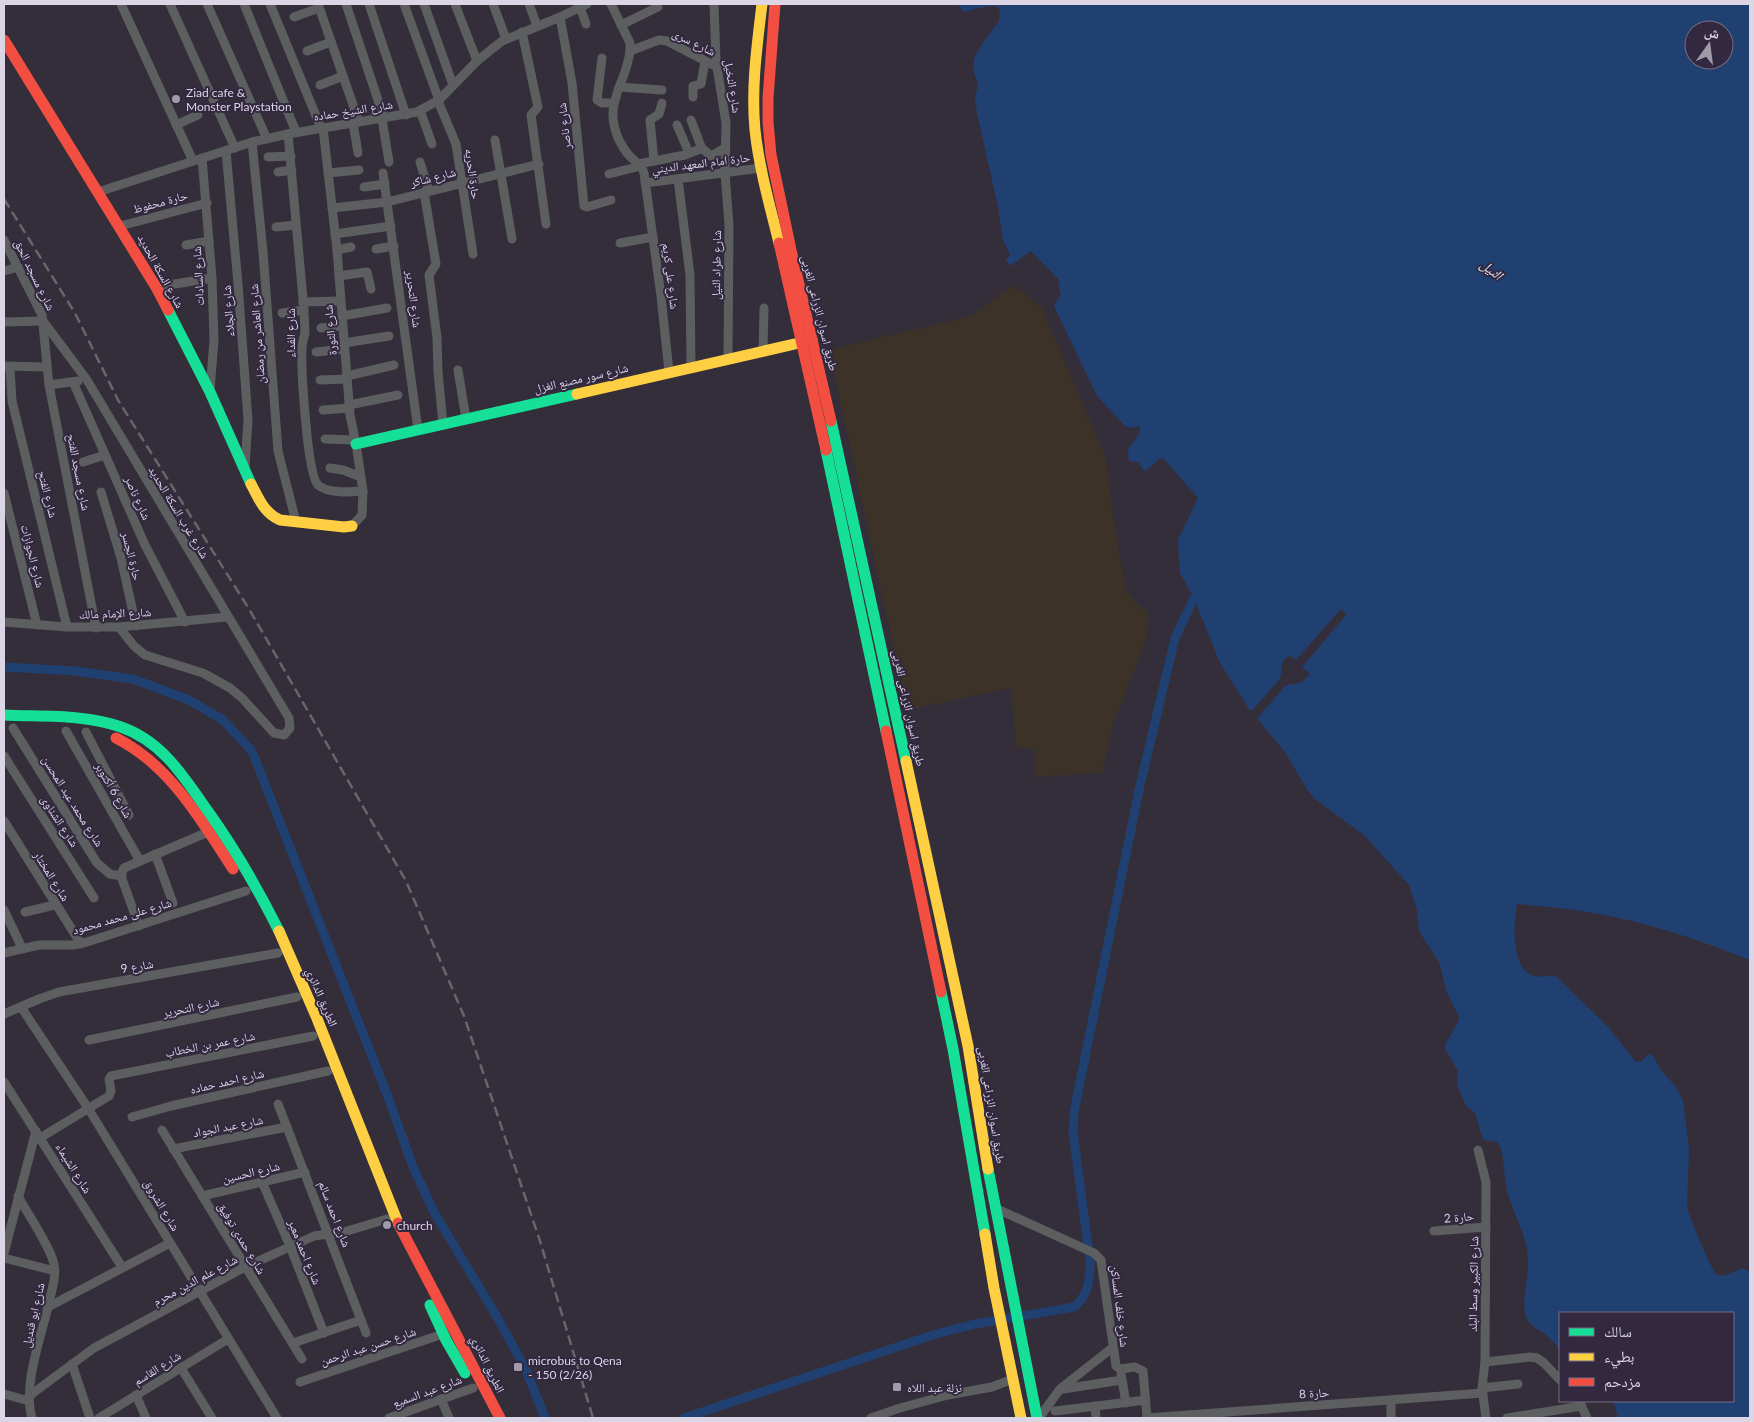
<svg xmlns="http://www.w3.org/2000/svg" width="1754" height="1422" font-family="Lato,'Noto Naskh Arabic',sans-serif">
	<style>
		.industrial { fill: #3d3227 }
		.water { fill: #214072; fill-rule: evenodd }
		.pier { fill: #332e3a }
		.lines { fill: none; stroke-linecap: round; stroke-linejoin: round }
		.canal { stroke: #214072; stroke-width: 9 }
		.street { stroke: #5c5e60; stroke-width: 9 }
		.fast { stroke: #16e098; stroke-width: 11 }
		.slow { stroke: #ffcf43; stroke-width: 11 }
		.jam { stroke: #f24e42; stroke-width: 11 }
		.rail { stroke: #66676a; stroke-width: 2.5; stroke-dasharray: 10 5; stroke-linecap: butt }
		.poi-dot { fill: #a19ba9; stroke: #322840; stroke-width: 2 }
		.labels { text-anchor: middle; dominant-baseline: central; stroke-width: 4; stroke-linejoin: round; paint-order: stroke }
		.street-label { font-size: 12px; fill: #dcd5e5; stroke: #322840 }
		.poi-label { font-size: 12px; fill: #dcd5e5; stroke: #322840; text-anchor: start }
		.water-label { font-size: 14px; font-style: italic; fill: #d8e3f4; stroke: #322840 }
	</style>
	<rect width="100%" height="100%" fill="#332e3a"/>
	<path class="industrial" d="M1014,285L1041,306L1105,456L1115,528L1126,592L1149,615L1146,641L1113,724L1102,773L1035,777V749L1016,747L1011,688L907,710L829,350L970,316Z"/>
	<path class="water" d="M958,4H1750V960C1694,938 1635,918 1574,910C1555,907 1536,906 1517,904C1514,923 1510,969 1534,976C1542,978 1549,974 1557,977L1608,1027L1636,1062L1642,1061L1648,1054L1653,1056L1660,1069L1676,1087L1683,1100L1689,1149L1687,1209L1700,1242L1715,1274L1723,1276L1743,1268L1750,1272V1418H1618L1615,1406L1612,1401H1733V1313H1560V1350C1556,1345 1552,1340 1547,1336C1542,1331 1533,1328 1529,1322C1519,1309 1528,1280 1528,1265C1530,1237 1510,1211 1506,1184C1503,1170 1505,1155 1498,1142L1485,1140L1482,1137L1475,1113L1466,1106L1457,1085L1458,1071L1445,1049L1446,1043L1458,1022L1459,1017L1446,991L1440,964L1419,931L1417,910L1409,885L1364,835L1315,799L1308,791L1285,752L1249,709L1220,663L1194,598L1180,573L1178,540L1198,498L1163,458L1159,459L1146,471L1143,470L1138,462L1129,461C1124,442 1140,443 1140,428L1138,426L1131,428L1126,427L1097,396L1054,306L1061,294L1058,285L1060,281L1031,251L1010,266L1006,260L1010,254L1003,240L998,207L977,113L975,98L978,84L973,70L974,59L980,47L999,21L1000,10L996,6H989L963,12ZM1694,30H1724V60H1694Z"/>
	<path class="pier" d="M1341,609L1346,615L1302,667L1310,674L1301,683L1286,685L1255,721L1249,714L1280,679L1283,661L1289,655L1296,660Z"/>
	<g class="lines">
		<g class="canal">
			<path d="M4,667L75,671L133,679L189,700L223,720L252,751L388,1097L413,1167L435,1214L497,1317L526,1370L545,1418"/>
			<path d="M684,1418L936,1334L975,1324L1074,1307C1089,1295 1090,1279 1090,1261L1073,1132L1074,1112L1139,790L1175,638L1194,598"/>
		</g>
		<g class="street">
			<path d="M121,4L193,161"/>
			<path d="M170,4L235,148"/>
			<path d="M207,4L267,139"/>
			<path d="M244,4L296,132"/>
			<path d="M270,4L321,128"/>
			<path d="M318,4L359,122"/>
			<path d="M346,4L384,118"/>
			<path d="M369,4L406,115"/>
			<path d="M404,4L439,100"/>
			<path d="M424,4L453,85"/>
			<path d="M455,4L477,61"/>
			<path d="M493,4L506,39"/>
			<path d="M529,4L537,26"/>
			<path d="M611,4L630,43V51C626,85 602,103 619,140C621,144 624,149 627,153C633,161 641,163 644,173L661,296L669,372"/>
			<path d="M714,4L716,61L726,123L725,173L729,225L728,359"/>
			<path d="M580,7L586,24"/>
			<path d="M294,17L319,8"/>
			<path d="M560,17L572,83L584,206L587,207L611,200"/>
			<path d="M621,25L658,7"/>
			<path d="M522,32L538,107L531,115L546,224"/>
			<path d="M307,51L331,42"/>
			<path d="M630,51L659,40L667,41L717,67"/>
			<path d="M602,58L597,100L602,103H613"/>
			<path d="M320,85L343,76"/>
			<path d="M619,87L662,90"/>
			<path d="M693,97V86L701,84L705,61"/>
			<path d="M438,101L456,144L473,254"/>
			<path d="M420,110L432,144"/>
			<path d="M382,119L389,162"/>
			<path d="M691,120L702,149"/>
			<path d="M353,123L358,153"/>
			<path d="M176,125L198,115"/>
			<path d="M677,125L689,153"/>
			<path d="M323,128L337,250L350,415L356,444L363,491L362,515L352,526"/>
			<path d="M288,134L304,310C304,317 305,325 305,333C304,338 302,343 302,348C301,368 307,474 318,485C328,494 351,492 363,491"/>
			<path d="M495,140L512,239"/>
			<path d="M252,142L263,252L278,451L296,522"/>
			<path d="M226,151L238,284L248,420L245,467"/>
			<path d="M268,157L291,156"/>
			<path d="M202,158L212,278L214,340L210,390"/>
			<path d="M654,161L650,120L659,114L662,103"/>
			<path d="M420,162L429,191"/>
			<path d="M638,164L685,155L700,149L704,150L711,156L726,147"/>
			<path d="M278,172L292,170"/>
			<path d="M328,173L359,170"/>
			<path d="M383,173L418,430"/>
			<path d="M609,174L641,166"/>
			<path d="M678,179L690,275L691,367"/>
			<path d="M645,183L761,168"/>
			<path d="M364,187L385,184"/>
			<path d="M98,192L252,142L288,134L417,112L439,100L477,61L502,41L560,17L587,4"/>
			<path d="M424,192L436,264L429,275L437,338L438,372L443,424"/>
			<path d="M332,208L387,202L539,164"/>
			<path d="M120,226L207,203"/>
			<path d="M276,227L296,225"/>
			<path d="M335,234L391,226"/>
			<path d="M4,240L42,315L49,385L96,628"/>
			<path d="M620,243L653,237"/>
			<path d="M186,245L209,241"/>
			<path d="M376,249L394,246"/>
			<path d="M337,250L351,247"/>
			<path d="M4,271L18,267"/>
			<path d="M339,276L367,272L371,289"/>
			<path d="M156,287L212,278"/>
			<path d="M303,302L340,301"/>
			<path d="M282,313L304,310"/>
			<path d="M342,316L387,308"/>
			<path d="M43,321L87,380L289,718L290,728L284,735L274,733L242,698L230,688L203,673L145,655L134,646L119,627"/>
			<path d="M4,322L43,321"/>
			<path d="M321,328L342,326"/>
			<path d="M344,343L389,336"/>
			<path d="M763,351L764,308"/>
			<path d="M316,352L344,349"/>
			<path d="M4,366L46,367"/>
			<path d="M10,367L12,401L67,627"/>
			<path d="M458,370L466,419"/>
			<path d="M347,376L394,365"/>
			<path d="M320,380L347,379"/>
			<path d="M73,382L145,545L185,622"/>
			<path d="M49,385L78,381"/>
			<path d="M349,405L398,395"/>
			<path d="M323,410L349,408"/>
			<path d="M325,439L355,440"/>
			<path d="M83,462L105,455"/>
			<path d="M330,468L343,470L361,477"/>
			<path d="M101,492L121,558L136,626"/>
			<path d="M4,493L37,625"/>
			<path d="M4,622L67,627H119L227,617"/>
			<path d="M13,728L97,863L110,874L121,876"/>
			<path d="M66,731L140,861"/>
			<path d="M86,732L129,815"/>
			<path d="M4,756L94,898"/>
			<path d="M4,821L81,944"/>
			<path d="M155,854L173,903"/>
			<path d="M4,910L22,948"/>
			<path d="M25,912L55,905"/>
			<path d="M139,926L122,879V872L124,868L208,832"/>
			<path d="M4,953L39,945H73L87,942L246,891"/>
			<path d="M21,1007L88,1108L277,1418"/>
			<path d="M4,1014L39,999L59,992L278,953"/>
			<path d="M89,1040L297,997"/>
			<path d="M4,1082L122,1267"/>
			<path d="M278,1104L366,1333"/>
			<path d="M132,1117L171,1106L328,1071"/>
			<path d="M162,1130L302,1359"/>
			<path d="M40,1138L109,1096L111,1091L109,1079L111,1076L313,1036"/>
			<path d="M173,1149L287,1127"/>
			<path d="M1478,1150L1486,1182L1485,1362L1482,1388L1486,1418"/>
			<path d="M262,1182L290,1246L324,1333"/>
			<path d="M18,1196C27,1213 50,1246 54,1264C56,1275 53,1286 50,1298C43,1333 22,1383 32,1418"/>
			<path d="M202,1196L305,1172"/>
			<path d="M995,1208L1094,1253L1101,1260L1116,1366L1120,1369L1135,1367L1143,1371L1147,1418"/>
			<path d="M1434,1231L1486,1227"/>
			<path d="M4,1253L36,1131"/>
			<path d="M4,1258L55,1271"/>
			<path d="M48,1307L170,1243"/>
			<path d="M293,1343L361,1320"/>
			<path d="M1485,1362L1530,1357L1537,1358L1544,1363L1560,1380"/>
			<path d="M72,1364L90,1418"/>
			<path d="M181,1368L212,1418"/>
			<path d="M1121,1374L1126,1403"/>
			<path d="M300,1382L443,1334"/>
			<path d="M1482,1388L1518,1384"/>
			<path d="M1063,1389L1122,1380"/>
			<path d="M4,1394L29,1401"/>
			<path d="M136,1395L146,1418"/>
			<path d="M29,1396L94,1348L245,1267L314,1236L344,1232L387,1219"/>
			<path d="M441,1399L449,1418"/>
			<path d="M1391,1400V1418"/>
			<path d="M1579,1401L1587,1418"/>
			<path d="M1095,1406L1096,1418"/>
			<path d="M1055,1411L1146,1400"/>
			<path d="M99,1418L228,1339"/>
			<path d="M389,1418L473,1388"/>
			<path d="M871,1418L900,1408L948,1395L992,1387L1013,1379"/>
			<path d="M1039,1418L1060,1389L1112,1348"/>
			<path d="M1147,1418L1483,1393"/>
			<path d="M1507,1418L1582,1406"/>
		</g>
		<g class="fast">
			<path d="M168,310L210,392L251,484"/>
			<path d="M831,421L906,761"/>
			<path d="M356,444L577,394"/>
			<path d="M826,450L886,731"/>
			<path d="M4,715C42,717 85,714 121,727C162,741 184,777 207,810C235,849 258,889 279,931"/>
			<path d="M941,992L953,1049L985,1234"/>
			<path d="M988,1169L1037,1418"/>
			<path d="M430,1305L446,1340L465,1373"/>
		</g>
		<g class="slow">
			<path d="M762,4C757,46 751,88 755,130C759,168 770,206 779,243"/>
			<path d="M577,394L812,340"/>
			<path d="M251,484C259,499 264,513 280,520L344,527L352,526"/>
			<path d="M906,761L968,1046L988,1169"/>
			<path d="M279,931L316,1016L398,1223"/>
			<path d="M985,1234L994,1288L1021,1418"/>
		</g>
		<g class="jam">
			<path d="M775,4L768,98V122L771,155L791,250L831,421"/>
			<path d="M4,40L156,287L168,310"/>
			<path d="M779,243L826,450"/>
			<path d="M886,731L941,992"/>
			<path d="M116,738C170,765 201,820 233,869"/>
			<path d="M398,1223L500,1418"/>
		</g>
		<path class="rail" d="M4,199L75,313L118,400L249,609L406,881L464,1016L540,1241L593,1418"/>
	</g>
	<g class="poi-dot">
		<circle cx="176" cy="99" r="5"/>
		<circle cx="387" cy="1225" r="5"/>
		<rect x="513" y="1362" width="10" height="10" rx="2.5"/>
		<rect x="892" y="1382" width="10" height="10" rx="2.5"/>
	</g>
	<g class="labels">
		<g class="street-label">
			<text transform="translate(694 42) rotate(26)">شارع سرى</text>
			<text transform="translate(733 86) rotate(81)">شارع النخيل</text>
			<text transform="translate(353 110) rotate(-9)">شارع الشيخ حماده</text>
			<text transform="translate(564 126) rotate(-96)">شارع ناصر</text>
			<text transform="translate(701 163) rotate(-7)">حارة امام المعهد الديني</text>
			<text transform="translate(473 174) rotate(82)">حارة الحريه</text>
			<text transform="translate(433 177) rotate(-14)">شارع شاكر</text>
			<text transform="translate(160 202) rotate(-15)">حارة محفوظ</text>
			<text transform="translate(716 265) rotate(-89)">شارع طراد النيل</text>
			<text transform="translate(161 271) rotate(61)">شارع السكة الحديد</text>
			<text transform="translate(35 275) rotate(64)">شارع مسجد الحق</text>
			<text transform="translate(198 276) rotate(-93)">شارع السادات</text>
			<text transform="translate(671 276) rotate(83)">شارع على كريم</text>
			<text transform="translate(414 299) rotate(83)">شارع التحرير</text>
			<text transform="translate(228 311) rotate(-94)">شارع الجلاء</text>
			<text transform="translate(820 313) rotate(76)">طريق اسوان الزراعى الغربى</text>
			<text transform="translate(330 330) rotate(-95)">شارع الثورة</text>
			<text transform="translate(290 333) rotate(-90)">شارع الفداء</text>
			<text transform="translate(257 334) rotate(-94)">شارع العاشر من رمضان</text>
			<text transform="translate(581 378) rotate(-13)">شارع سور مصنع الغزل</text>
			<text transform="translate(79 472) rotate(79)">شارع مسجد الفتح</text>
			<text transform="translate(48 494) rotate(76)">شارع الفتح</text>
			<text transform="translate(138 498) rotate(66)">شارع ناصر</text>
			<text transform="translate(179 512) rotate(59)">شارع غرب السكة الحديد</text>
			<text transform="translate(33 556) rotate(76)">شارع الجوازات</text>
			<text transform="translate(132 556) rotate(76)">حارة الجسر</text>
			<text transform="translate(115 613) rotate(-2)">شارع الإمام مالك</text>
			<text transform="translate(909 708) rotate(78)">طريق اسوان الزراعى الغربى</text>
			<text transform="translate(114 790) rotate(60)">شارع 6 أكتوبر</text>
			<text transform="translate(73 801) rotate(58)">شارع محمد عبد المحسن</text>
			<text transform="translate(60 821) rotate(57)">شارع الشناوى</text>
			<text transform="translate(52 876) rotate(58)">شارع المختار</text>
			<text transform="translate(122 916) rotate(-16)">شارع على محمد محمود</text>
			<text transform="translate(137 966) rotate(-10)">شارع 9</text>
			<text transform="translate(322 997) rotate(67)">الطريق الدائري</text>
			<text transform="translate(191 1007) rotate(-12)">شارع التحرير</text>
			<text transform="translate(210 1044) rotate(-11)">شارع عمر بن الخطاب</text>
			<text transform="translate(227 1081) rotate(-13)">شارع احمد حماده</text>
			<text transform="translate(992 1105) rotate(81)">طريق اسوان الزراعى الغربى</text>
			<text transform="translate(228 1126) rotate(-11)">شارع عبد الجواد</text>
			<text transform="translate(74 1168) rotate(58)">شارع الشيماء</text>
			<text transform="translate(251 1172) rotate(-13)">شارع الحسين</text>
			<text transform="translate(162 1205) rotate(59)">شارع الشروق</text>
			<text transform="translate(335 1214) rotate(69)">شارع احمد سالم</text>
			<text transform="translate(1459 1217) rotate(-5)">حارة 2</text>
			<text transform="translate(242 1238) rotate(59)">شارع حمدى توفيق</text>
			<text transform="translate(305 1252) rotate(68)">شارع احمد معبر</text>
			<text transform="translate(195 1280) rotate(-28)">شارع علم الدين محرم</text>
			<text transform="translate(1473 1284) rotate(-89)">شارع الكبير وسط البلد</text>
			<text transform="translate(1120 1306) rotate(83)">شارع خلف المساكن</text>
			<text transform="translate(33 1315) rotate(-77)">شارع ابو قنديل</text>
			<text transform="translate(368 1346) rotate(-18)">شارع حسن عبد الرحمن</text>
			<text transform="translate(488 1364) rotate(64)">الطريق الدائري</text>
			<text transform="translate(157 1368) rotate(-32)">شارع القاسم</text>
			<text transform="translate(427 1391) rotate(-20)">شارع عبد السميع</text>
			<text transform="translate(1314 1393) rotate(-4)">حارة 8</text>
		</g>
		<g class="poi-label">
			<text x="186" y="92">Ziad cafe &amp;<tspan x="186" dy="14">Monster Playstation</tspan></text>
			<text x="397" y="1225">church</text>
			<text x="528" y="1360">microbus to Qena<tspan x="528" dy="14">- 150 (2/26)</tspan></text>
			<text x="907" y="1387">نزلة عبد اللاه</text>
		</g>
		<g class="water-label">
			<text transform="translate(1492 269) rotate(38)">النيل</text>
		</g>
	</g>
	<rect width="1754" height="1422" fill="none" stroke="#dcd5e5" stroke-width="10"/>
	<rect x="1559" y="1312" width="175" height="90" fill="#322840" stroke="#766d82"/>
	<rect x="1569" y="1328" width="25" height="8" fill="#16e098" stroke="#766d82"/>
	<text x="1604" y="1337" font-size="15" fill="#dcd5e5">سالك</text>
	<rect x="1569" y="1353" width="25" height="8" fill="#ffcf43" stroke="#766d82"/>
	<text x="1604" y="1362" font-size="15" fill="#dcd5e5">بطيء</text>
	<rect x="1569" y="1378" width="25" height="8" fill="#f24e42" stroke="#766d82"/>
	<text x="1604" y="1387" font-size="15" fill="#dcd5e5">مزدحم</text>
	<g transform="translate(1709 45) rotate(14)"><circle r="24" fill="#322840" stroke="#766d82"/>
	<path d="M0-4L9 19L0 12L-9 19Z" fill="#a19ba9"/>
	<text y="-8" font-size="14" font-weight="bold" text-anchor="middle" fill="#dcd5e5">ش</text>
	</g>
</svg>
